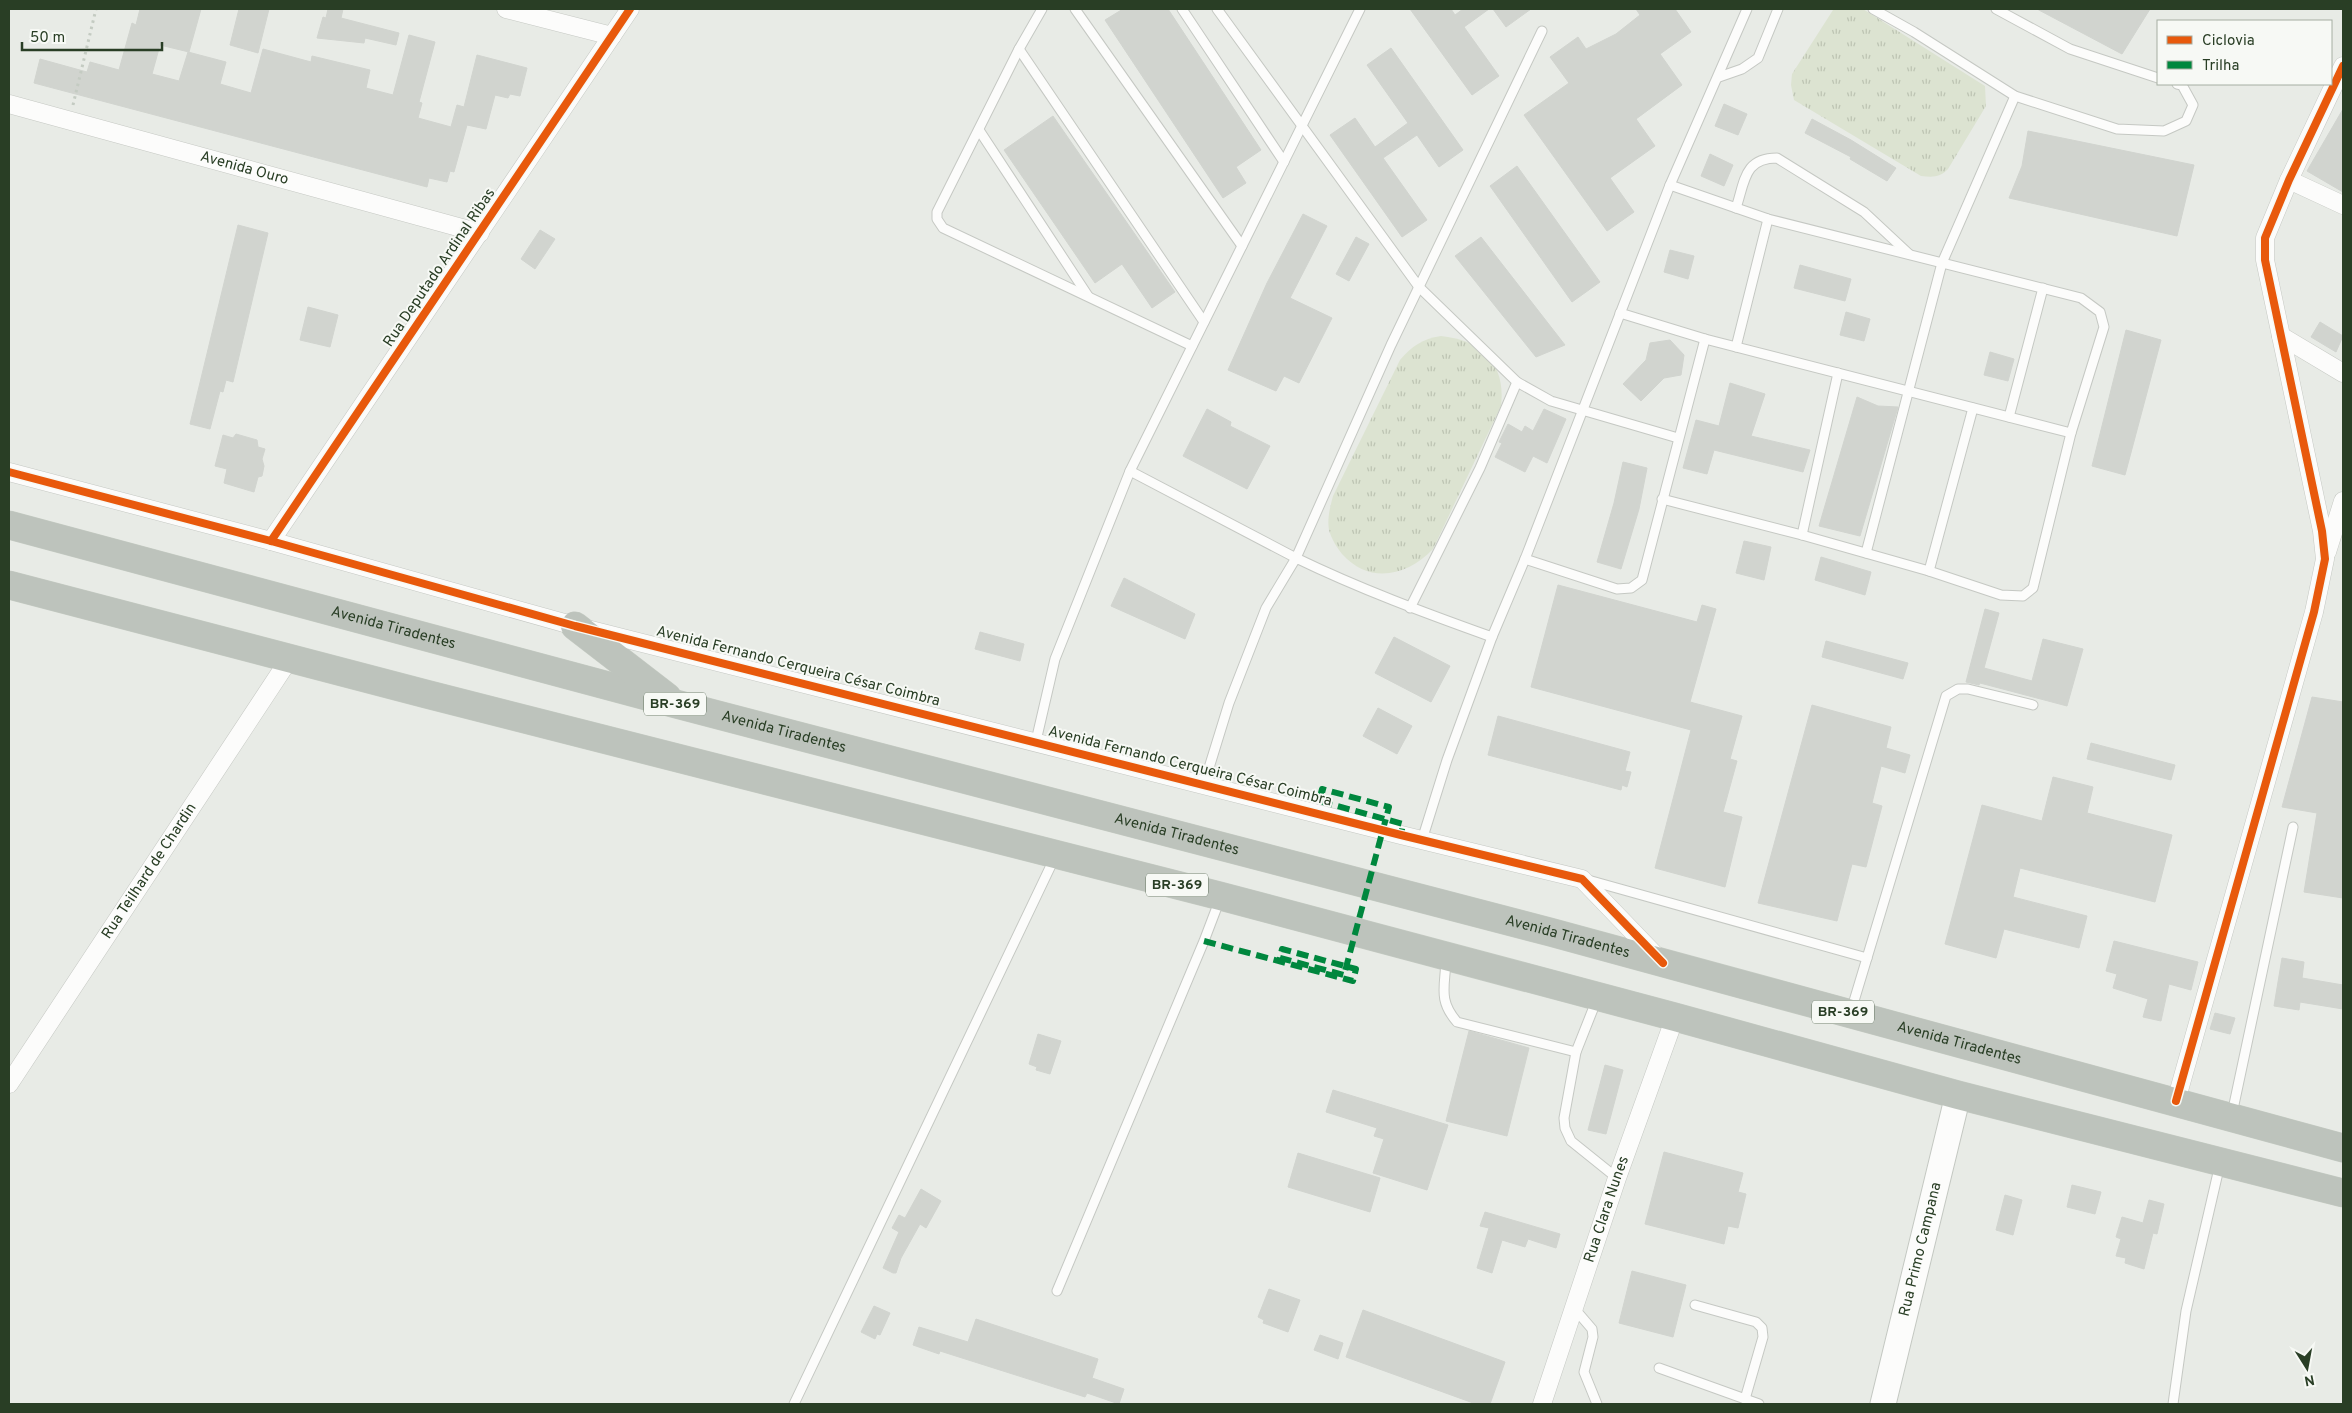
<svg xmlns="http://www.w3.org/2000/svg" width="2352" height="1413" font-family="Overpass,sans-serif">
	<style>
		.grass { fill: url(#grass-tufts) }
		.building { fill: #d1d4cf; stroke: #d1d4cf }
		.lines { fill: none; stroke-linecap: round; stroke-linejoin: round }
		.lane-casing { stroke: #c5c8c3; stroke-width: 11 }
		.street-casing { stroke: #c5c8c3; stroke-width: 19 }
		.secondary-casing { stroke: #c4c8c2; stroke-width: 27 }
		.highway-casing { stroke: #c4cac2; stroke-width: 29 }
		.path { stroke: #c4cbc2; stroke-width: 3; stroke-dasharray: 2.5 4; stroke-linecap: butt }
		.lane { stroke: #fcfcfb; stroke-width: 9 }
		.street { stroke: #fcfcfb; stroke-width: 18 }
		.secondary { stroke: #fcfcfb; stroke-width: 25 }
		.highway { stroke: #bdc3bc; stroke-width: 28 }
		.quiet { stroke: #00873e; stroke-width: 6; stroke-dasharray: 12 6; stroke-linecap: butt }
		.cycleway-casing { stroke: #f7f9f5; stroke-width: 11 }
		.cycleway { stroke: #e8590c; stroke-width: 8 }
		.labels { text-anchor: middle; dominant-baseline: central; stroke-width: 4; stroke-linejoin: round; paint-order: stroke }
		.shield { fill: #f7f9f5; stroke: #677663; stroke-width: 1 }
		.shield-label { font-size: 14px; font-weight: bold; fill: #293e25 }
		.street-label { font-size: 15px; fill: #293e25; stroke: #f7f9f5 }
	</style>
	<defs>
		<pattern id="grass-tufts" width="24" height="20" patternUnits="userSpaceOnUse" patternTransform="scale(1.25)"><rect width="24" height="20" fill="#dce3d1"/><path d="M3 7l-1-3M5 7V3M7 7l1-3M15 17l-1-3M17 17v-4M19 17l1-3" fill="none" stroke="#bdc4b3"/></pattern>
	</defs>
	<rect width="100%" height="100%" fill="#e8ebe6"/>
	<g class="grass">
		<path d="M1863,9L1985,86L1986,106L1948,169C1940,178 1932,177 1921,176L1794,100L1791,85L1792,74L1833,10Z"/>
		<path d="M1441,336C1482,340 1506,364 1501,406L1433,549C1407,576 1370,585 1342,554C1337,548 1331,538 1329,530C1327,519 1330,507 1333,496L1400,360C1412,346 1422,339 1441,336Z"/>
	</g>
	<g class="building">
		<path d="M140,9H201L189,52L160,45L152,74L179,81L188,52L226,62L220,84L251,93L263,49L311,62L312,56L370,70L366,88L393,95L409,35L435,42L419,102L422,103L418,118L451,127L457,105L464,107L477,55L527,68L520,96L510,94L508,98L495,95L486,129L467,125L454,172L450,171L447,182L429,178L427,187L34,83L40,59L87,72L90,62L119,70L132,23L136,25Z"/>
		<path d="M239,9H269L258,53L230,45Z"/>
		<path d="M328,9H343L341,18L399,33L396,45L365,38L364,43L317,38L323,17L326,18Z"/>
		<path d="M1123,9H1168L1261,150L1236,167L1246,183L1223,198L1105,20Z"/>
		<path d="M1410,9H1451L1455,15L1463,9H1489L1464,27L1499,76L1472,95Z"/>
		<path d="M1493,9H1531L1506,27Z"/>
		<path d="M1636,9H1675L1691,32L1660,54L1682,85L1636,119L1655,146L1610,178L1634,212L1607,231L1524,115L1569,83L1550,57L1578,37L1586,49L1616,34L1640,15Z"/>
		<path d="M2037,9H2150L2122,54Z"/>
		<path d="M1391,48L1463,150L1439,167L1417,135L1383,158L1427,220L1402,237L1330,135L1355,118L1375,147L1408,123L1367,65Z"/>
		<path d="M1724,104L1747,114L1738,135L1715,126Z"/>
		<path d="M2343,109V192L2307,171Z"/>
		<path d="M1053,116L1175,292L1152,308L1122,264L1095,283L1004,150Z"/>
		<path d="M1812,119L1851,140L1896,168L1887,181L1850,159L1851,157L1805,133Z"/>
		<path d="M2028,131L2194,165L2177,236L2009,198L2022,166Z"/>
		<path d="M1710,154L1733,165L1724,186L1701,176Z"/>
		<path d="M1517,166L1600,282L1572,302L1490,186Z"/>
		<path d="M1303,214L1327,226L1290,298L1332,318L1299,383L1284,376L1276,391L1228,370L1267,283Z"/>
		<path d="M238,225L268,233L233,382L226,380L223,392L220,391L210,429L190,424Z"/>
		<path d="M540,230L555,239L535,269L521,259Z"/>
		<path d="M1356,237L1369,244L1349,281L1336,274Z"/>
		<path d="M1481,237L1565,345L1536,357L1455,256Z"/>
		<path d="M1670,250L1694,256L1688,279L1664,272Z"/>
		<path d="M1800,265L1851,279L1845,301L1794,288Z"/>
		<path d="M308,307L338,315L330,347L300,340Z"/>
		<path d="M1846,312L1870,319L1864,341L1840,335Z"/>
		<path d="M2320,322L2343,336L2336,352L2311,337Z"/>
		<path d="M2126,330L2161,340L2125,475L2092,466Z"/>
		<path d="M1670,340L1684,355L1681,375L1664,378L1641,401L1623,384L1646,360L1650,343Z"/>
		<path d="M1990,352L2014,359L2008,381L1984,375Z"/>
		<path d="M1730,383L1765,394L1751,436L1810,450L1803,472L1714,450L1707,474L1683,468L1696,420L1719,426Z"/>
		<path d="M1857,397L1878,406L1898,407L1860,536L1819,526Z"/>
		<path d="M1207,409L1231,422L1230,426L1270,446L1247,489L1183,456Z"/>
		<path d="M1544,409L1566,419L1547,463L1533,456L1525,472L1495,457L1502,443L1499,442L1508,424L1522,432L1525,426L1533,431Z"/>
		<path d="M236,434L257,440L258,447L265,449L262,459L264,466L262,476L258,477L254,492L224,483L227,469L215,466L223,435L233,438Z"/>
		<path d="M1623,462L1647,468L1639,509L1621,569L1597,562L1614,503Z"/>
		<path d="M1744,541L1771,547L1764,580L1736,573Z"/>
		<path d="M1821,557L1871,572L1865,595L1815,580Z"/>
		<path d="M1124,578L1195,614L1185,639L1111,606Z"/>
		<path d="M1558,585L1697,622L1702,605L1716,609L1690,702L1742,716L1730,759L1737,761L1723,812L1742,817L1725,887L1655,868L1691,730L1531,687Z"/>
		<path d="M1985,609L1999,613L1984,668L2032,681L2043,639L2083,649L2067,706L1980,683L1979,685L1966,682Z"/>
		<path d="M980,632L1024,644L1020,661L975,649Z"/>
		<path d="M1394,637L1450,666L1431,702L1375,673Z"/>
		<path d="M1826,641L1908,663L1903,679L1822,657Z"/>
		<path d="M2312,697L2343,702V898L2304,892L2317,813L2282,807Z"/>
		<path d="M1812,705L1891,727L1886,748L1910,755L1905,773L1881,766L1872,803L1882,806L1866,867L1852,864L1837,921L1758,903Z"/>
		<path d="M1378,708L1412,726L1397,754L1363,736Z"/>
		<path d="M1498,716L1630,752L1625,771L1631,772L1627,787L1622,785L1621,790L1488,755Z"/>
		<path d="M2091,743L2175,765L2171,780L2087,759Z"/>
		<path d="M2053,777L2093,787L2087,813L2172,835L2155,902L2020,868L2013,897L2087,916L2079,948L2004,929L1996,958L1945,944L1982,805L2042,821Z"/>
		<path d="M2114,941L2198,962L2191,990L2169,984L2161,1021L2143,1017L2148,999L2113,988L2117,974L2106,971Z"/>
		<path d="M2282,958L2304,962L2302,978L2343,985V1009L2300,1002L2299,1010L2274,1006Z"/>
		<path d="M2215,1013L2235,1018L2230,1034L2210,1029Z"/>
		<path d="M1469,1031L1529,1048L1507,1136L1446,1121Z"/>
		<path d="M1038,1034L1061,1041L1050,1074L1036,1070L1037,1067L1029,1064Z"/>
		<path d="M1605,1065L1623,1070L1606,1134L1588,1130Z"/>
		<path d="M1333,1090L1448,1125L1427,1190L1373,1173L1384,1139L1374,1136L1377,1128L1326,1112Z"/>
		<path d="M1664,1152L1743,1173L1738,1192L1746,1194L1738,1228L1728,1226L1724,1244L1645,1224Z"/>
		<path d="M1298,1153L1380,1178L1370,1212L1288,1187Z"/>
		<path d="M2072,1185L2101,1192L2095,1214L2067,1207Z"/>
		<path d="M921,1189L941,1201L926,1228L920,1224L901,1258L896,1273H893L883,1268L899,1232L892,1228L899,1215L905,1218Z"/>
		<path d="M2005,1195L2022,1200L2013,1235L1996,1230Z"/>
		<path d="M2149,1200L2164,1204L2157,1234L2153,1233L2144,1269L2125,1263L2126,1258L2116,1256L2121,1239L2116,1237L2122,1217L2143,1223Z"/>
		<path d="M1485,1212L1560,1234L1556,1248L1528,1239L1525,1247L1502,1240L1492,1273L1477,1268L1489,1228L1480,1226Z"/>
		<path d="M1632,1271L1686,1285L1673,1337L1619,1323Z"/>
		<path d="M1269,1289L1300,1300L1288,1332L1263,1323L1264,1320L1258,1317Z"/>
		<path d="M874,1306L890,1313L880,1335L877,1334L875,1339L861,1332Z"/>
		<path d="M1363,1310L1505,1362L1490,1404H1476L1346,1357Z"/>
		<path d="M976,1319L1098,1359L1092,1378L1124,1389L1119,1404L1087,1393L1085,1397L940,1351L939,1354L913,1345L919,1327L968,1342Z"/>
		<path d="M1320,1335L1343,1343L1338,1359L1314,1350Z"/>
	</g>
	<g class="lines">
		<defs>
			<g id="lane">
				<path d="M1042,9L1019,49L937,212V219L943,228L1192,346"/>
				<path d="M1075,9L1242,246"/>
				<path d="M1182,9L1284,162"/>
				<path d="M1217,9L1419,287L1517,382L1551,401L1678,438"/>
				<path d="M1873,9L1914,32L2015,96L2117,129L2164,131L2186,121L2193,105L2182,85L2177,84"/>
				<path d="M1996,9L2070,49L2158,78"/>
				<path d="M1019,49L1204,322"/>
				<path d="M1719,77L1742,69L1758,58L1778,9"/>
				<path d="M979,130L1088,296"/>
				<path d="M1736,208C1745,181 1744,158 1777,158L1864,212L1909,254"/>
				<path d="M1620,313L1705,339"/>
				<path d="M1736,347L1768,219"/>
				<path d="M2009,417L2043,288"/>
				<path d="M1130,471L1296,558L1391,345L1542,31"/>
				<path d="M1662,499L1802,535L1929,571L2001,595L2023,596L2033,588L2071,433L2104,327L2100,312L2081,298L1768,219L1670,185"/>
				<path d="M1802,535L1838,373"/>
				<path d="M1866,553L1942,263L2015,96"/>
				<path d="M1525,559L1617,589L1631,588L1642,580L1705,339L2071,433"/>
				<path d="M1929,571L1973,408"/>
				<path d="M1410,608L1480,468L1517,382"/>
				<path d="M1036,741L1055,659L1130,471L1360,9"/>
				<path d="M1204,784L1229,703L1266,608L1296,558C1360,589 1425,613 1492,637L1525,559L1670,185L1747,9"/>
				<path d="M1422,840L1447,760L1492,637"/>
				<path d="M1588,880L1867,958"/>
				<path d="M1446,960C1445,987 1438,1000 1457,1022L1576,1052"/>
				<path d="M1597,999L1576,1052L1564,1118L1565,1128L1571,1141L1617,1178"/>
				<path d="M1851,1011L1946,696L1958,689H1968L2033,705"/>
				<path d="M2232,1114L2293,827"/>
				<path d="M1057,1291L1204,941L1220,899"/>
				<path d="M1695,1305L1756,1322L1762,1328L1763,1337L1745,1399"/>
				<path d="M1574,1308L1592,1329L1593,1337L1584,1372L1597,1404"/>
				<path d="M1659,1368L1759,1404"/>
				<path d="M794,1404L1055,857"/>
				<path d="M2173,1404L2186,1311L2220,1164"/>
			</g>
			<g id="street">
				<path d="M506,9L612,36"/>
				<path id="s1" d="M9,104L480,233"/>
				<path d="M2289,180L2343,205"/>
				<path d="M2281,336L2343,373"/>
				<path d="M9,472L271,541L575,626L1401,835L1582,879L1659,959"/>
				<path d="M271,541L630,9"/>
				<path d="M2327,552L2343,501"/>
				<path id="s2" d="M9,1084L290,658"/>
				<path d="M2176,1101L2314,612L2325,559L2322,531L2265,260V238L2289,180L2343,66"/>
				<path id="s3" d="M1542,1404L1617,1178L1675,1017"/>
			</g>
			<g id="secondary">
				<path id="s4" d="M1883,1404L1958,1095"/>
			</g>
			<g id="highway">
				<path id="s5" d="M9,525L676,704L1550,932L2343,1148"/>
				<path d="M9,585L426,694L1220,896L1675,1017L1958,1095L2343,1193"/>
				<path d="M575,626L667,697"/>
			</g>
		</defs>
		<use href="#lane" class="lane-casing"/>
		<use href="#street" class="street-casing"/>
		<use href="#secondary" class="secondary-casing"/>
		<use href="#highway" class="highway-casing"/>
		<path class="path" d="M73,105L96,9"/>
		<use href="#lane" class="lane"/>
		<use href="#street" class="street"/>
		<use href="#secondary" class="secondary"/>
		<use href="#highway" class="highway"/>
		<path class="quiet" d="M1204,941L1353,981L1356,969L1282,949L1280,958L1344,975L1389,807L1322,789L1319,801L1403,824L1401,835"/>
		<defs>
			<g id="cycleway">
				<path d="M9,472L271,541L575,626L1401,835L1582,879L1663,963"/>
				<path d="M271,541L630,9"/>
				<path d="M2176,1101L2314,612L2325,559L2322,531L2265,260V238L2289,180L2343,66"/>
			</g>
		</defs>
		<use href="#cycleway" class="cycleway-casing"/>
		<use href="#cycleway" class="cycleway"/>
	</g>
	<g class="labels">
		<g class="shield">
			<rect x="644" y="692.5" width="62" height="23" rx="4"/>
			<rect x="1146" y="873.5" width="62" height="23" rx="4"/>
			<rect x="1812" y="1000.5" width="62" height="23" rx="4"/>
		</g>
		<g class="shield-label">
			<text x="675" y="704">BR-369</text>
			<text x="1177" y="885">BR-369</text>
			<text x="1843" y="1012">BR-369</text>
		</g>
		<g class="street-label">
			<text stroke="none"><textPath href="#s1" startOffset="244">Avenida Ouro</textPath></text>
			<text transform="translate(440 268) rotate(-56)">Rua Deputado Ardinal Ribas</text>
			<text stroke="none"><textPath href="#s5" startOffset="398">Avenida Tiradentes</textPath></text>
			<text transform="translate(798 667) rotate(14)">Avenida Fernando Cerqueira César Coimbra</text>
			<text stroke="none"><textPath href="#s5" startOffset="802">Avenida Tiradentes</textPath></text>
			<text transform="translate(1190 767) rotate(14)">Avenida Fernando Cerqueira César Coimbra</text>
			<text stroke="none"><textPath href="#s5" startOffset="1208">Avenida Tiradentes</textPath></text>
			<text stroke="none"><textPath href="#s2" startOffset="255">Rua Teilhard de Chardin</textPath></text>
			<text stroke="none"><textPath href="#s5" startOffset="1612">Avenida Tiradentes</textPath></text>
			<text stroke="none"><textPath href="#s5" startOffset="2018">Avenida Tiradentes</textPath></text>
			<text stroke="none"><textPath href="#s3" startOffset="205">Rua Clara Nunes</textPath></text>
			<text stroke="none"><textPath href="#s4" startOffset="159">Rua Primo Campana</textPath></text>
		</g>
	</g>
	<rect width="2352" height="1413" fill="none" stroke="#293e25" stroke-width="20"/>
	<rect x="2157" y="20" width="175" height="65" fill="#f7f9f5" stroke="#a5aea2"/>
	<rect x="2167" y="36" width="25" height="8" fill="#e8590c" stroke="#a5aea2"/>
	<text x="2202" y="45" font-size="15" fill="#293e25">Ciclovia</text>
	<rect x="2167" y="61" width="25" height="8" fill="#00873e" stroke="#a5aea2"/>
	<text x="2202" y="70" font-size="15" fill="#293e25">Trilha</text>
	<g transform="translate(2307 1368) rotate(169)" stroke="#f7f9f5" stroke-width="4" paint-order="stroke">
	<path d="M0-4L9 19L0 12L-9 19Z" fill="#293e25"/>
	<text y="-8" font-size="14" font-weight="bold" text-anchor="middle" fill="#293e25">N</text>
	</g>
	<path d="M22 42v8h140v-8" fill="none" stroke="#293e25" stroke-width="2.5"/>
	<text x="30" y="42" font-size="15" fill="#293e25" stroke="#f7f9f5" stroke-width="4" paint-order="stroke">50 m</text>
</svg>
